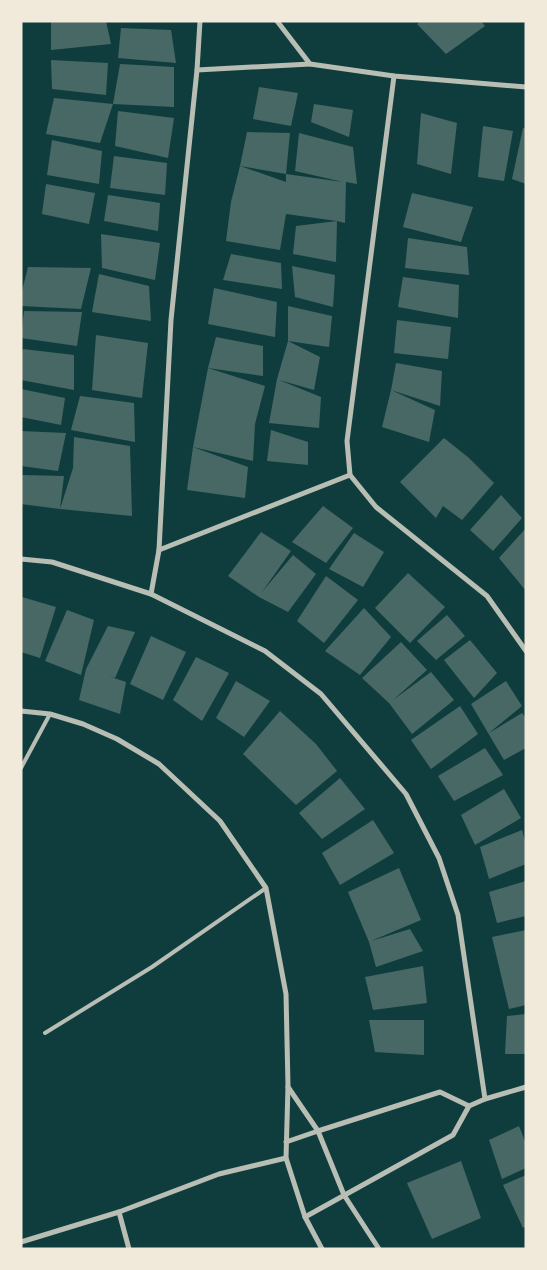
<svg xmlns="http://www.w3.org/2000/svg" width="547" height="1270" font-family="'Asap Condensed',sans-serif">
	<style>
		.building { fill: #486865 }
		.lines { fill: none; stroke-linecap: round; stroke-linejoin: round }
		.service { stroke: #b8beb3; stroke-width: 4 }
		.minor { stroke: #b8beb3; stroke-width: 5 }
	</style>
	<rect width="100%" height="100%" fill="#0f3d3e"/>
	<g class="building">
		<path d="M51,21H106L111,44L51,50Z"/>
		<path d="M421,21H481L485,26L446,54L417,24Z"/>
		<path d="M121,28L171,30L176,63L118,58Z"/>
		<path d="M51,60L108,63L106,95L52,89Z"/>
		<path d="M120,64L174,67V107L113,104Z"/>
		<path d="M259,87L298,93L291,126L253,119Z"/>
		<path d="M54,98L113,104L100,143L46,134Z"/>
		<path d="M314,104L353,110L349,137L311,122Z"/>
		<path d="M118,111L174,118L168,158L115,146Z"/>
		<path d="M421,113L457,123L451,174L417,164Z"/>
		<path d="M483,126L513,131L504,181L478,177Z"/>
		<path d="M523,128L526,129V184L512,179Z"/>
		<path d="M247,132L290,133L286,174L240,166Z"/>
		<path d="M299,133L353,147L357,184L346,182L345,223L337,221L336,262L293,254L296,226L337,221L286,214L280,250L226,241L231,202L240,166L286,182V174L343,182L295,171Z"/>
		<path d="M52,140L102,151L99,184L47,175Z"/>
		<path d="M114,156L167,163L165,195L110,188Z"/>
		<path d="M46,184L95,193L89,224L42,214Z"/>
		<path d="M412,193L473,207L461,242L403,227Z"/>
		<path d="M108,195L160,203L158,231L104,221Z"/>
		<path d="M101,234L160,243L155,280L102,268Z"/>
		<path d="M408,238L467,247L469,275L405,268Z"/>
		<path d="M231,254L281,263L282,289L223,280Z"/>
		<path d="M292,266L335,275L333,307L295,297Z"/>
		<path d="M28,267L91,268L81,309L21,306V295Z"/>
		<path d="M99,274L149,286L151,321L92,312Z"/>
		<path d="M403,277L459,285L458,318L398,307Z"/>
		<path d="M214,288L277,302L275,337L208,324Z"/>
		<path d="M288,306L332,316L329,347L288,341L320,357L314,390L279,380L321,397L319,428L269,423L277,379L288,341Z"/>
		<path d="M24,311L82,312L77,346L21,338Z"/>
		<path d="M397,320L451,327L448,359L394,353Z"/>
		<path d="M96,335L148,343L142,398L92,390Z"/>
		<path d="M216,337L263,346V376L208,368Z"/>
		<path d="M23,349L74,355V390L21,380V355Z"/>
		<path d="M396,363L442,371L440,406L391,390L435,410L429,442L382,427L391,390Z"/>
		<path d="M208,368L265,386L255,424L253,461L193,447L248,467L245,498L187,490L193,447Z"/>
		<path d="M21,389L65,398L61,425L21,417Z"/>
		<path d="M80,396L134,403L135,442L71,430Z"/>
		<path d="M271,430L308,442V465L267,461Z"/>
		<path d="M21,431L66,433L58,471L21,466Z"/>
		<path d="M74,437L130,446L132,516L60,509L21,504V475L64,476L60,509L73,468Z"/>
		<path d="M444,438L469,458L494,483L462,520L443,506L436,518L400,482Z"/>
		<path d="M501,495L522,518L493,551L470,530Z"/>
		<path d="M323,506L353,528L326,563L292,542Z"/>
		<path d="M526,528V591L499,558Z"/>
		<path d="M261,532L291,551L262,592L293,555L316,574L288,612L259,597L228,576Z"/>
		<path d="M354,533L384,552L363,587L329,569Z"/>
		<path d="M408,573L445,607L410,643L375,608Z"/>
		<path d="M326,576L358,600L324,643L297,621Z"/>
		<path d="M22,597L56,607L40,658L21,652Z"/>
		<path d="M364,608L391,637L360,675L325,651Z"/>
		<path d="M67,610L94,620L81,675L45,661Z"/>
		<path d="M447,615L465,636L436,660L417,641Z"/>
		<path d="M108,626L135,632L115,678L108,676L126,682L120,714L79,700L86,669Z"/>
		<path d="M151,636L186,652L163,700L130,684Z"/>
		<path d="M470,640L497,673L474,698L444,660Z"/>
		<path d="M401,642L427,670L393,700L431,672L454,700L412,734L389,703L362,678Z"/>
		<path d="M196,657L229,673L202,721L173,700Z"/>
		<path d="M236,681L270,701L244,737L216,718Z"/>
		<path d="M506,681L522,706L489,733L522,713L526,718V748L504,760L471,704Z"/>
		<path d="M460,706L478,734L431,769L411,740Z"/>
		<path d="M280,711L316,744L337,771L296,805L243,754Z"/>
		<path d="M485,748L503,775L454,801L438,776Z"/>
		<path d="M340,778L365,809L322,839L299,813Z"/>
		<path d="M504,789L521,818L475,845L461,815Z"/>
		<path d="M373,820L394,853L340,885L322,853Z"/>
		<path d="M522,830L526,844V864L489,879L480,847Z"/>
		<path d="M399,868L421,920L371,941L410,929L423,951L376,967L369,942L348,892Z"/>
		<path d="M526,881V916L497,923L489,892Z"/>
		<path d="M526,930V1005L509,1009L492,937Z"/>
		<path d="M423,966L427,1003L373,1010L365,977Z"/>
		<path d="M526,1014V1054H505L507,1016Z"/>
		<path d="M369,1020H424V1055L375,1052Z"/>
		<path d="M519,1126L526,1144V1168L502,1179L489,1140Z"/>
		<path d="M461,1161L481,1218L432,1239L407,1183Z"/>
		<path d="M526,1175V1226L523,1228L503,1185Z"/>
	</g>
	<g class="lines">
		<g class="service">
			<path d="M21,768L50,714"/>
			<path d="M45,1033L152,967L266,888"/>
		</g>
		<g class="minor">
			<path d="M277,21L310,64L394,76L526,87"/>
			<path d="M197,70L310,64"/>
			<path d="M394,76L347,441L350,475L376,507L487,596L526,651"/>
			<path d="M159,550L350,475"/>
			<path d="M21,559L52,562L151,594L265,651L321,694L406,794L439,858L458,915L485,1099"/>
			<path d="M151,594L159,550L171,320L197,70L200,21"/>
			<path d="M21,711L50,714L83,724L117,739L159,764L220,821L266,888L286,994L288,1086L286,1158L305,1217L322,1249"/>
			<path d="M288,1087L318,1131L440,1092L469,1106"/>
			<path d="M286,1142L318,1131L344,1195L379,1249"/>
			<path d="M119,1212L129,1249"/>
			<path d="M305,1217L453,1135L469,1106L485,1099L526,1087"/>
			<path d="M21,1242L119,1212L219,1174L286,1158"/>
		</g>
	</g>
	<rect width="547" height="1270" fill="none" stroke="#f1e9da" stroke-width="45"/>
</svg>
